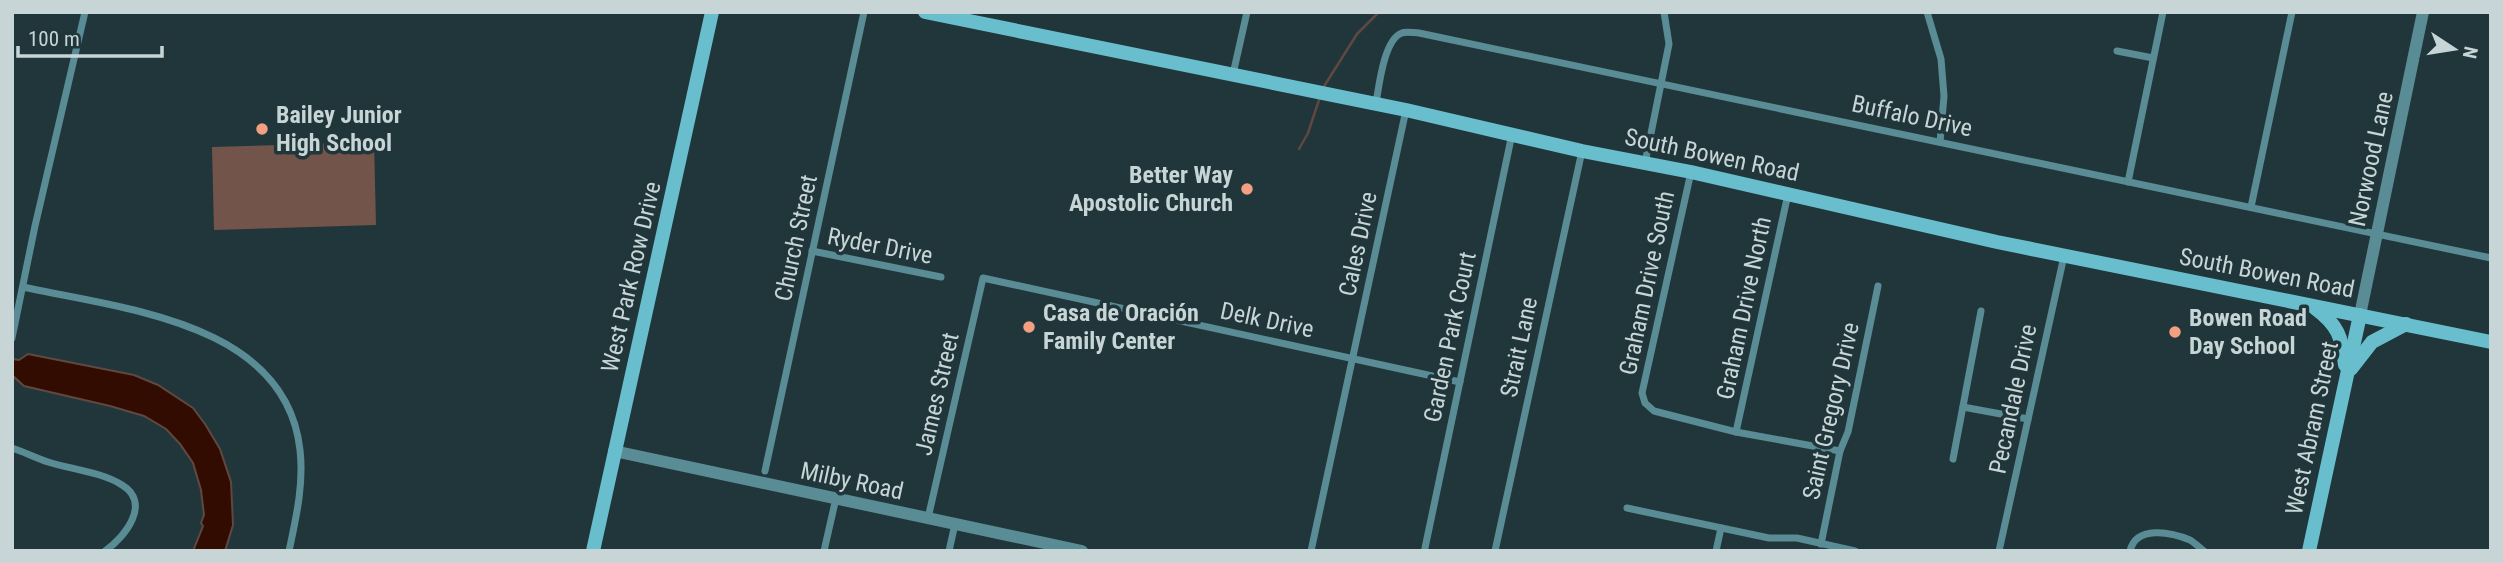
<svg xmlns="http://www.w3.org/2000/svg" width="2503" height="563" font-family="'Roboto Condensed',sans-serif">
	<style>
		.green { fill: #72544a }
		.water { fill: #320c01; stroke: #5f4841; stroke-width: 2 }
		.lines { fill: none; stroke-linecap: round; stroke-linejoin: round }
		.stream { stroke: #5f4841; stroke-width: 2.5 }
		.minor { stroke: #598c95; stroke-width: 7 }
		.tertiary { stroke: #598c95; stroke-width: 12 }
		.secondary { stroke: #69bece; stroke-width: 14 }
		.poi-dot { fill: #f39f82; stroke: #20363a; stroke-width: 2.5 }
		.labels { text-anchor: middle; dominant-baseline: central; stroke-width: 7; stroke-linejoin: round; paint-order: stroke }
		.poi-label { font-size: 24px; font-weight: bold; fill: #c8d5d7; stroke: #20363a; text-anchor: start }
		.street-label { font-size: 24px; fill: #c8d5d7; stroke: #20363a }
	</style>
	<rect width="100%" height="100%" fill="#20363a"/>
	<path class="green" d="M374,142L376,225L214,230L212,147Z"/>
	<path class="water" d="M28,354L134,375L158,385L193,408L205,424L220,449L231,482L233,525L225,551H193L203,526L201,523L204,515L201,490L193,463L180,444L166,429L144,416L110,406L24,386L12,375V359L19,360Z"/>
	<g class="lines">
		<g class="stream">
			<path d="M1323,88L1357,34L1379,12"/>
			<path d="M1299,149L1308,133L1320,97"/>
		</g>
		<g class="minor">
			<path d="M1927,12L1941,59L1944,96L1940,142"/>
			<path d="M2117,51L2153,58"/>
			<path d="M1233,74L1247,12"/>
			<path d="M1376,103C1379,86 1384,39 1402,33C1406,31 1414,33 1419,33L2491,258"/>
			<path d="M1645,163L1669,44L1664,12"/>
			<path d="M1691,172L1642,393L1645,403L1654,411L1736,432L1840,451"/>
			<path d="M2128,182L2163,12"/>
			<path d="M2251,207L2292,12"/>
			<path d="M812,251L941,277"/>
			<path d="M23,287C123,309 286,322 300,450C304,484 296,518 289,551"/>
			<path d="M12,338L35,226L85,12"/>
			<path d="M1963,407L2028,419"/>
			<path d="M1736,432L1788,194"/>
			<path d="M12,448C24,452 36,458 48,462C70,469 102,472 122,485C152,503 125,537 105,551"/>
			<path d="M1953,459L1981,311"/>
			<path d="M765,471L864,12"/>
			<path d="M1627,508L1769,538H1797L1855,551"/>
			<path d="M928,518L983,278L1460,382"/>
			<path d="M1821,544L1840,451L1848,432L1878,286"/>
			<path d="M1425,548L1512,134"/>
			<path d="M824,551L836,498"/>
			<path d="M949,551L955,524"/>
			<path d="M1311,551L1406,110"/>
			<path d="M1495,551L1582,151"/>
			<path d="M1716,551L1721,528"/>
			<path d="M1999,551L2064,256"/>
			<path d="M2130,551C2136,525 2171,532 2190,540C2195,543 2200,548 2204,551"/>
		</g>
		<g class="tertiary">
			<path d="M2360,315L2423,12"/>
			<path d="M614,451L1082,551"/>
		</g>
		<g class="secondary">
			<path d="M925,12L1406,110L1582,151L1691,172L1997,242L2491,342"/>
			<path d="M2315,308C2338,325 2342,337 2345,365"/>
			<path d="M2351,369L2372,342L2406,324"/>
			<path d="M593,551L712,12"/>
			<path d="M2309,551L2360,315"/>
		</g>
	</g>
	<g class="poi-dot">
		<circle cx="262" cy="129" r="7"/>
		<circle cx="1247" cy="189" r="7"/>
		<circle cx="1029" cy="327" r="7"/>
		<circle cx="2175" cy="332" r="7"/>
	</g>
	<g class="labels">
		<g class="poi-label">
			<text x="276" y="115">Bailey Junior<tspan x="276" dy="28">High School</tspan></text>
			<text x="1233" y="175" text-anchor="end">Better Way<tspan x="1233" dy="28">Apostolic Church</tspan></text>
			<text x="1043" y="313">Casa de Oración<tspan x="1043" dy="28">Family Center</tspan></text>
			<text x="2189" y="318">Bowen Road<tspan x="2189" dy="28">Day School</tspan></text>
		</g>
		<g class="street-label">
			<text transform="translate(1912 116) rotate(12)">Buffalo Drive</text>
			<text transform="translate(1712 155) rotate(12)">South Bowen Road</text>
			<text transform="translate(2371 159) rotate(-78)">Norwood Lane</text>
			<text transform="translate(796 238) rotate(-78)">Church Street</text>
			<text transform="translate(1358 244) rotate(-78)">Cales Drive</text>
			<text transform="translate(880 246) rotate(11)">Ryder Drive</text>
			<text transform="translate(2267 273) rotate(11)">South Bowen Road</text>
			<text transform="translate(631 277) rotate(-77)">West Park Row Drive</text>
			<text transform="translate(1647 283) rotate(-78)">Graham Drive South</text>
			<text transform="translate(1744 308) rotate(-78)">Graham Drive North</text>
			<text transform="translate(1267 320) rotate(12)">Delk Drive</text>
			<text transform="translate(1450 337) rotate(-78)">Garden Park Court</text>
			<text transform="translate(1519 347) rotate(-78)">Strait Lane</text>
			<text transform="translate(937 394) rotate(-77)">James Street</text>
			<text transform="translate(2013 399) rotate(-78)">Pecandale Drive</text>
			<text transform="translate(1831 411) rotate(-77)">Saint Gregory Drive</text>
			<text transform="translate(2312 428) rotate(-78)">West Abram Street</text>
			<text transform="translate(852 481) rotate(12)">Milby Road</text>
		</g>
	</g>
	<rect width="2503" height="563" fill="none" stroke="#c8d5d7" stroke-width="28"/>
	<g transform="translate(2454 49) rotate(102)" stroke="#20363a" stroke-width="5" paint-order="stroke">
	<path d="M0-5L12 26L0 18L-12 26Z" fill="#c8d5d7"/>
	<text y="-10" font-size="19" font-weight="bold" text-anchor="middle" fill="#c8d5d7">N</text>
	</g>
	<path d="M18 46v10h144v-10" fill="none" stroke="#c8d5d7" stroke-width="3.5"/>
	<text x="28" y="46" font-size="21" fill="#c8d5d7" stroke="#20363a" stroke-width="5" paint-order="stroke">100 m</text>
</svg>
